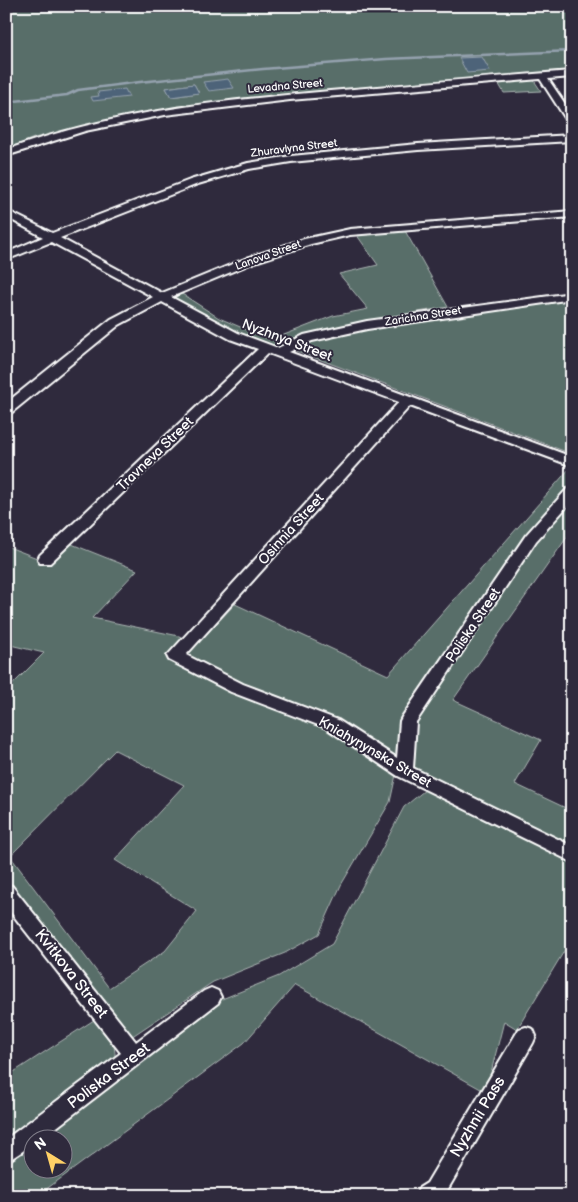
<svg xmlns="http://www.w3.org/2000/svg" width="578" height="1202" font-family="'Balsamiq Sans',sans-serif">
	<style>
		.green { fill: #596e69; stroke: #acb6b4; fill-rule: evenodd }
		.water { fill: #4e6479; stroke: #95a2af }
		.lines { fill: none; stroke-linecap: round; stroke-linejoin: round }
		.stream { stroke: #95a2af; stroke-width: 2.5 }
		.minor-casing { stroke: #fff; stroke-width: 4 }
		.minor { fill: #2f2a3d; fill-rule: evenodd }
		.labels { text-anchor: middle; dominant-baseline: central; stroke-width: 4; stroke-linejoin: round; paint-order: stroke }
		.far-street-label { font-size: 11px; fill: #fff; stroke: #2f2a3d }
		.street-label { font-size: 14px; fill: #fff; stroke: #2f2a3d }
		.near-street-label { font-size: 16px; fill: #fff; stroke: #2f2a3d }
	</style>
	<rect width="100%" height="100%" fill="#2f2a3d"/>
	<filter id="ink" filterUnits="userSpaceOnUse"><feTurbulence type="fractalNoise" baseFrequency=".02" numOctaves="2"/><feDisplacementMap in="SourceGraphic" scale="10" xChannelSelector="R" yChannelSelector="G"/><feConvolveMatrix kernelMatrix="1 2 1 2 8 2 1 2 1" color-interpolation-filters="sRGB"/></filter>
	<g filter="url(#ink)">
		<g class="green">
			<path d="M6,6H572V72L247,99L136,115L34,138L6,149ZM194,84L199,93L171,97L166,88Z"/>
			<path d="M533,79L541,91L504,93L497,81Z"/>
			<path d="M404,229L448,307C390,317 331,324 276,348L237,333L173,298L182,294L219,318L271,340L333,316L368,309L339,274L378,265L356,234Z"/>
			<path d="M572,300V454L297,351L310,340L369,327Z"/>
			<path d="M570,468L572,484L525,536L401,719L397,770L390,802L341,885L319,934L285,953L213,982L128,1039L6,876V691L44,653L6,644V546L50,563L69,543L137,570L92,618L179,636L197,644L235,604L388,675ZM115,750L184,785L115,860L197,911L165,951L109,988L10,856Z"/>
			<path d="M572,502V530L453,700L541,740L515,784L572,811V849L410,768L413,722L537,540Z"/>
			<path d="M425,790L572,863V938L517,1029L504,1021L486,1092L295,985L244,1043L37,1196H6V1162L32,1142V1170H62V1140L36,1139L212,1003L279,976L332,944L404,807Z"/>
			<path d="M97,1018C108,1032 116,1041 115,1059L6,1144V1077Z"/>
		</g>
		<g class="water">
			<path d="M482,57L490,71L467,73L459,58Z"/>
			<path d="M228,79L234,88L209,91L203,82Z"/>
			<path d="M194,84L199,93L171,97L166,88Z"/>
			<path d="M125,89L129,97L93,101L91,97L99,96L98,92Z"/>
		</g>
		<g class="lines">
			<path class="stream" d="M6,102L67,95L78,90L140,82L263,69L386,59L572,51"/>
			<defs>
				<g id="minor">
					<path d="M572,71V77L548,79L572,114V125L569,124L540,79L290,100L165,115L85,131L6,156V150C111,111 220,101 330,91C410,84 491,77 572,71Z"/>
					<path d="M572,135V141L418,150L291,162L249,169L198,184L60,238L162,293L247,258L304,239L350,229L572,211V217L350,235L311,244L255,262L171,297L238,333L278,348L304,335L367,321L572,293V299L367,329L312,341L289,352L572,457V466L410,406L186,655L243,684L338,720L397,758L400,721L402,717L526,535L567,489L572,488V501L536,541L416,722L413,768L572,846V862L398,776L326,728L231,692L169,660L167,656L399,402L268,353L50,563H40L38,559L40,555L258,349L230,339L162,302L119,325L11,413L6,414V403L111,319L153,297L51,242L6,260V253L43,237L6,217V210L52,233L190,180L248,163L291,156L418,144Z"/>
					<path d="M6,884L12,886L136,1042L204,991L211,988L218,991L221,997L218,1003L40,1140H32V1145L6,1162V1139L121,1053L6,906Z"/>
					<path d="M526,1027L533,1029L536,1036L533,1043L444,1196H416L419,1188L427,1183L519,1029Z"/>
				</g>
			</defs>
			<use href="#minor" class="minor-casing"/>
			<use href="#minor" class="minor"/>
		</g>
	</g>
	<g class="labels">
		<g class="far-street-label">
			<text transform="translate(285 86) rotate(-5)">Levadna Street</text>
			<text transform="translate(294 148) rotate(-7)">Zhuravlyna Street</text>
			<text transform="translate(268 255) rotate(-20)">Lanova Street</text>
			<text transform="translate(423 316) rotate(-9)">Zarichna Street</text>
		</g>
		<g class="street-label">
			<text transform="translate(287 340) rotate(21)">Nyzhnya Street</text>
			<text transform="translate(155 454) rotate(-44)">Travneva Street</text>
			<text transform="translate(291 529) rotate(-48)">Osinnia Street</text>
			<text transform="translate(473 625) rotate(-56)">Poliska Street</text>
			<text transform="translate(375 752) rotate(30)">Kniahynynska Street</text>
		</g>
		<g class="near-street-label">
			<text transform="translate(71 974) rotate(52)">Kvitkova Street</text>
			<text transform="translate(109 1076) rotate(-37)">Poliska Street</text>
			<text transform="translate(478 1117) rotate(-59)">Nyzhnii Pass</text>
		</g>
	</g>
	<rect width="578" height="1202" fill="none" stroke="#2f2a3d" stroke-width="25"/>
	<rect x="12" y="12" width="553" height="1177" fill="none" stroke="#fff" stroke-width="2" filter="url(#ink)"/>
	<g transform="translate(48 1154) rotate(323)"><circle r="24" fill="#2f2a3d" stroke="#827f8b"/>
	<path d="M0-4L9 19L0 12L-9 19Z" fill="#ffd166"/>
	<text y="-8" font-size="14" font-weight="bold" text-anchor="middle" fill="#ffffff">N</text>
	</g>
</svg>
